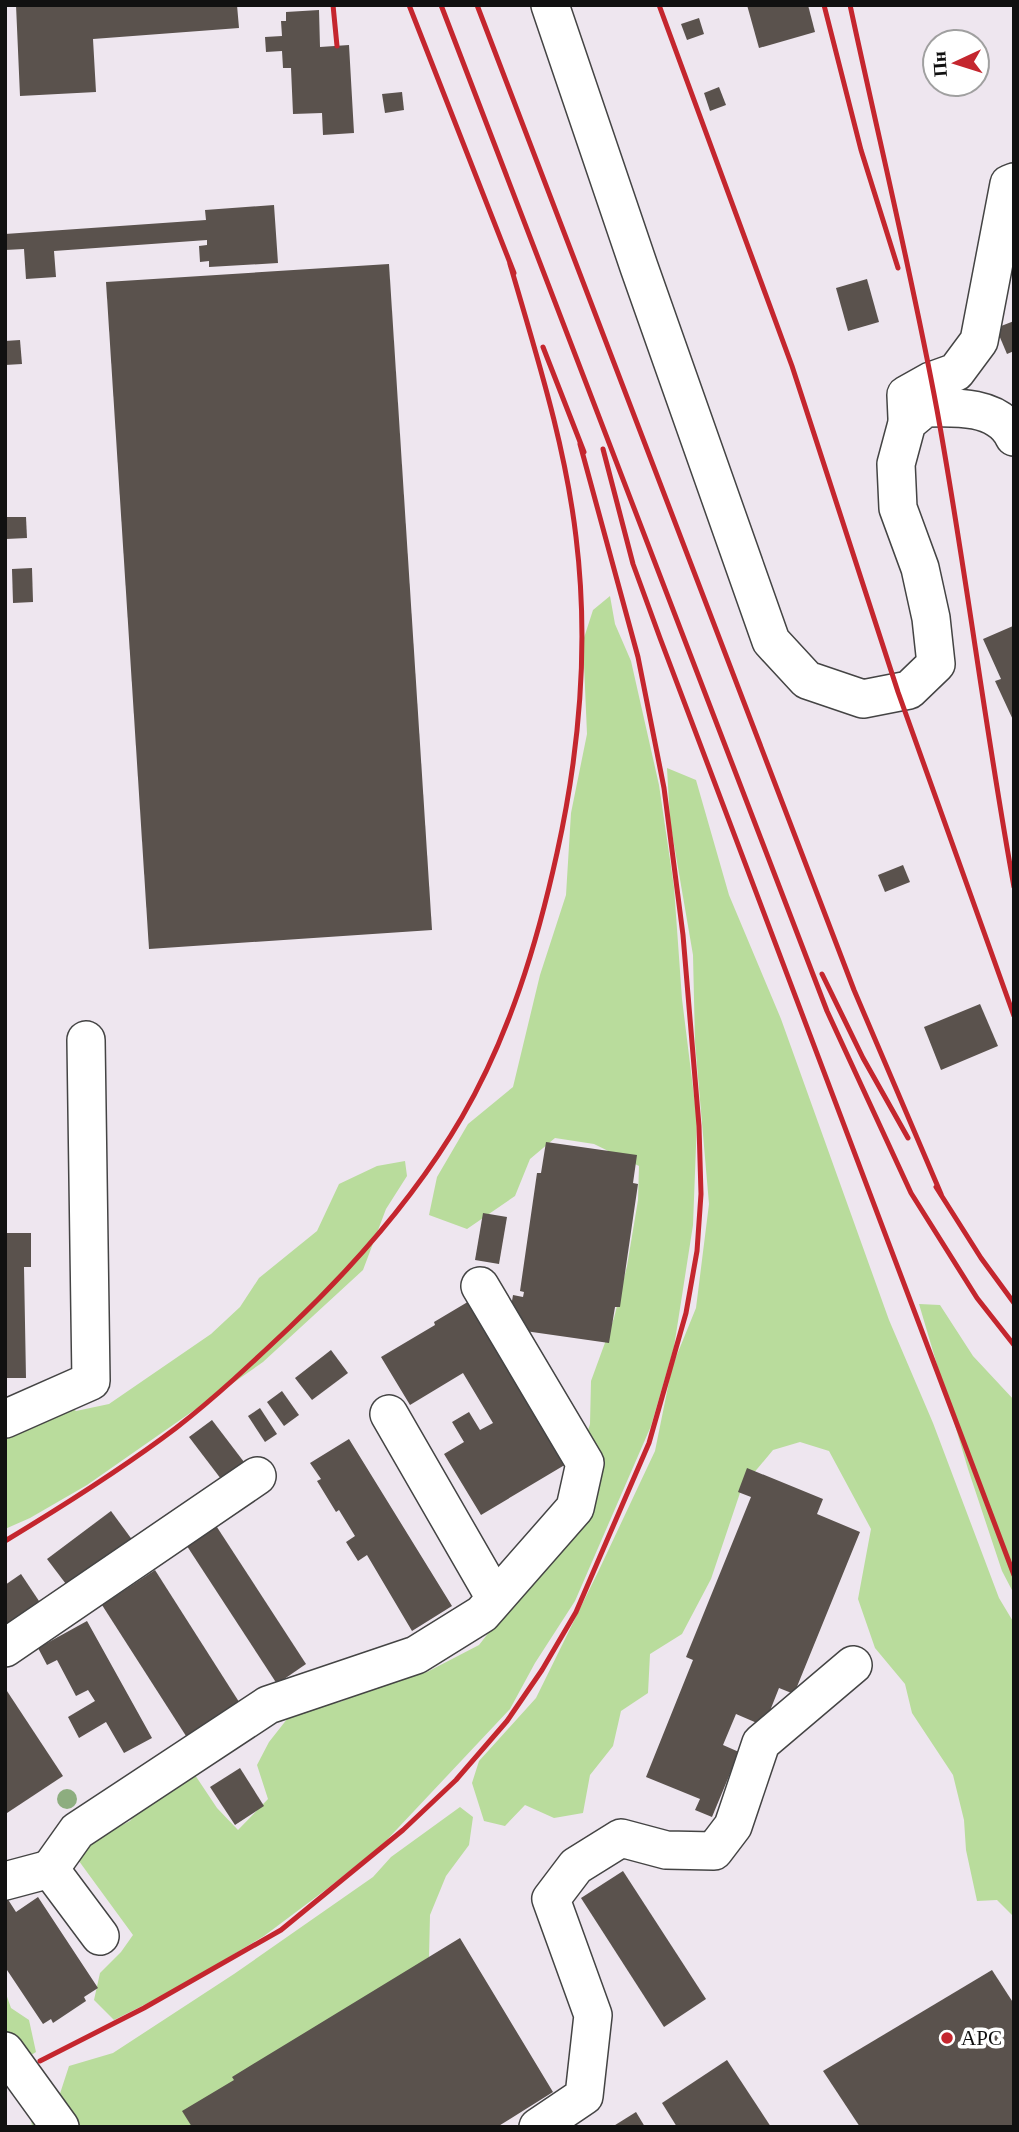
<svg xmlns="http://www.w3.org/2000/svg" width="1019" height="2132" font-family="'Times New Roman',serif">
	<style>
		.industrial { fill: #eee6ef; fill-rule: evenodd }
		.forest { fill: #b9dc9c }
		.building { fill: #5a524d }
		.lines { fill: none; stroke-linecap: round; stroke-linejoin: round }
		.minor-casing { stroke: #444; stroke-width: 40 }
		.minor { stroke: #fff; stroke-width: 37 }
		.rail { stroke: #c4262e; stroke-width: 5 }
		.tree { fill: #8dad7f }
		.poi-dot { fill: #c4262e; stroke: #fff; stroke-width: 2.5 }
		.labels { text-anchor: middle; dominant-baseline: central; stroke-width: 7; stroke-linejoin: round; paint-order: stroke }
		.poi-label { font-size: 21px; fill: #111; stroke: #fff; text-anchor: start }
	</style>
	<rect width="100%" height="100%" fill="#fffdf5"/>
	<path class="industrial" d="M5,5H1014V2049L886,2127H5ZM935,42H977V84H935Z"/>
	<g class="forest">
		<path d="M610,596L615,624L631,661L659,785L674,887L682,999L697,1120L693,1225L674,1347L651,1426L575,1601L535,1663L510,1709L383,1844L328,1888L264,1936L176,1989L114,2020L94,2000L100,1973L121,1952L133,1935L76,1857L94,1839L130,1821L154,1792L193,1772L217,1808L238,1830L268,1799L257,1765L269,1742L295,1709L340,1702L390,1682L427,1672L479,1645L516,1598L565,1503L590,1424L591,1381L614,1318L627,1266L638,1200L639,1166L594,1144L555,1138L530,1159L515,1196L467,1229L429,1215L437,1177L468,1124L513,1087L540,975L566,895L571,813L587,734L583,641L593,610Z"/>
		<path d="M667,768L696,780L729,895L781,1019L889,1320L933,1423L999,1598L1014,1623V1917L997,1900L977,1901L966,1850L964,1820L953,1775L912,1713L905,1684L875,1648L858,1599L871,1529L829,1451L800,1442L773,1450L742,1487L711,1579L682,1634L650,1654L648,1693L621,1711L613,1746L590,1775L583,1813L554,1818L525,1805L505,1826L484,1821L472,1783L479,1761L536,1698L599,1570L655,1451L672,1367L696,1308L709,1204L695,1042L693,955L670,821Z"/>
		<path d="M405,1161L407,1176L386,1209L363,1270L263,1362L87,1485L30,1518L5,1529V1401L45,1385L76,1411L109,1404L211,1334L240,1307L259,1278L317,1231L339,1184L377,1166Z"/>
		<path d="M919,1304L940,1305L973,1356L1014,1400V1594L1002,1571L968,1469Z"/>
		<path d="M460,1807L473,1817L469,1845L446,1876L430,1915L429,1957L198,2127H32L31,2119L54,2112L69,2066L113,2053L234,1974L373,1877L391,1857Z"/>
		<path d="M5,1991L11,2008L29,2020L36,2052L14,2066L5,2064Z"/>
	</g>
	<g class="building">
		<path d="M16,5H237L239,28L93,39L96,92L20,96Z"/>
		<path d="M747,5H808L815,32L759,48Z"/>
		<path d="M319,10L320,47L349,45L354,133L323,135L322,113L293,114L291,68H283L282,51L266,52L265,37L282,36L281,21H286V12Z"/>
		<path d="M699,18L704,34L687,40L681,24Z"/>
		<path d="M719,87L726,105L710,111L704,93Z"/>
		<path d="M402,92L404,110L385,113L382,94Z"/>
		<path d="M274,205L278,263L209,267V261L200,262L199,246L207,245V240L54,251L56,277L26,279L24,249L5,250V234L206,220L205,210Z"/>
		<path d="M389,264L432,930L149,949L106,282Z"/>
		<path d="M867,279L879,322L848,331L836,288Z"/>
		<path d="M1014,321V351L1007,354L996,328Z"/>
		<path d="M20,340L22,364L5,365V341Z"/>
		<path d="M5,517H26L27,538L6,539Z"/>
		<path d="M32,568L33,602L13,603L12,569Z"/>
		<path d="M1013,626L1014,629V722L995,681L1001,679L983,639Z"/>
		<path d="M903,865L910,882L885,892L878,875Z"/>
		<path d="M980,1004L998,1046L941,1070L924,1027Z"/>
		<path d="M546,1142L637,1155L633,1183L638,1184L620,1307H615L609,1343L518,1330L509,1319L513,1295L523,1297L524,1292L520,1291L537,1173H541Z"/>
		<path d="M483,1213L507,1217L499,1264L475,1260Z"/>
		<path d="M5,1233H31V1267H24L26,1378H5Z"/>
		<path d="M471,1300L568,1463L481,1515L444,1454L464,1442L452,1422L469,1412L480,1430L493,1423L463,1373L410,1405L381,1357L435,1325L434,1322Z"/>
		<path d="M331,1350L348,1373L312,1400L295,1378Z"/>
		<path d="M282,1391L299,1415L284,1426L267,1402Z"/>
		<path d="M260,1408L277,1434L265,1442L248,1416Z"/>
		<path d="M212,1420L244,1462L221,1479L189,1437Z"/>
		<path d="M349,1439L452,1606L412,1631L367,1555L358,1561L346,1542L355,1536L339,1510L336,1512L317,1481L321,1479L310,1463Z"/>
		<path d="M747,1468L823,1499L817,1514L860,1532L794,1694L779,1688L764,1726L736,1714L723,1745L739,1752L712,1817L695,1810L700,1799L646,1777L693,1660L686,1657L751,1497L738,1492Z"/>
		<path d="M111,1511L136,1545L72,1592L47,1559Z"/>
		<path d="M213,1521L306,1664L277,1684L183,1540Z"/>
		<path d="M155,1570L248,1716L195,1750L102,1605Z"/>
		<path d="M21,1574L45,1610L5,1632V1585Z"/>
		<path d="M87,1621L152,1738L124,1753L106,1722L79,1738L68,1717L95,1701L88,1690L76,1696L57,1660L47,1665L38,1648Z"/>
		<path d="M5,1688L63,1776L7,1813L5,1810Z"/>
		<path d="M240,1768L264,1806L235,1825L210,1787Z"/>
		<path d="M623,1871L706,1999L664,2027L581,1898Z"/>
		<path d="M38,1897L98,1988L84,1997L86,2001L53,2023L51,2019L43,2024L5,1967V1900L7,1898L16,1912Z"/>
		<path d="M460,1938L553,2092L497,2127H192L182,2111L234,2080L232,2077Z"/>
		<path d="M992,1970L1014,2004V2127H860L823,2071Z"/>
		<path d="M727,2060L771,2127H677L662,2103Z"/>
		<path d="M636,2112L645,2127H612Z"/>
	</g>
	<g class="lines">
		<defs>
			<g id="minor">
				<path d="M550,5L639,267L771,641L807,680L863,699L909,690L936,664L931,618L920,568L898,508L896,464L907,423L925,408C954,407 999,405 1014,437"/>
				<path d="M907,418L906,395L931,381L956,372L979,341L1009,184L1014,182"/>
				<path d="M389,1414L495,1598"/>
				<path d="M5,1419L91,1381L86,1040"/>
				<path d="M5,1648L257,1476"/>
				<path d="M50,1869L77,1831L268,1705L416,1655L482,1614L575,1508L585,1463L480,1286"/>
				<path d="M5,1881L50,1869L100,1936"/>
				<path d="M5,2051L60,2127"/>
				<path d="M538,2127L584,2096L593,2015L551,1899L576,1866L621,1838L666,1850L714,1851L733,1826L761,1743L853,1665"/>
			</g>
		</defs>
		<use href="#minor" class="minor-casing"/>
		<use href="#minor" class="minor"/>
		<g class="rail">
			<path d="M333,5L337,46"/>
			<path d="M409,5L514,273"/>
			<path d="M441,5L827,1011L911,1193L977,1298L1014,1345"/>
			<path d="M477,5L854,990L941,1194"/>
			<path d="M659,5L792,366L898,692L1014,1016"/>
			<path d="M824,5L861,150L898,268"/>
			<path d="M850,5C879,140 912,275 937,410C966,569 985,729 1014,887"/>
			<path d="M543,347L584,452"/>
			<path d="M603,449L633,564L660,638L1014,1575"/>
			<path d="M822,974L863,1058L908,1138"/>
			<path d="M936,1187L981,1258L1014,1303"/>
			<path d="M5,1541C63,1506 122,1469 176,1428C216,1397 253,1362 290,1327C356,1264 416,1196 462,1117C509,1036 537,944 557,853C580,749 589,643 576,537C565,443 536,354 510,264"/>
			<path d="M40,2061L144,2008L281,1930L403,1830L456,1780L507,1721L542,1670L576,1612L649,1443L686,1313L697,1251L701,1194L699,1126L683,935L664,788L638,657L580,444"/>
		</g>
	</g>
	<circle class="tree" cx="67" cy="1799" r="10"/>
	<circle class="poi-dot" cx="947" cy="2038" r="7"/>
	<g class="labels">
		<g class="poi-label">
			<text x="961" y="2038">АРС</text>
		</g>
	</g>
	<rect width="1019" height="2132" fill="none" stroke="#111111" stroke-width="14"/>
	<g transform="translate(956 63) rotate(266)"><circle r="33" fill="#ffffff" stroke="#a0a0a0" stroke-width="2"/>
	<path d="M0-5L12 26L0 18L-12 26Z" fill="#c4262e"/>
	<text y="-10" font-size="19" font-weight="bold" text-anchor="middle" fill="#111111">Пн</text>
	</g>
</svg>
